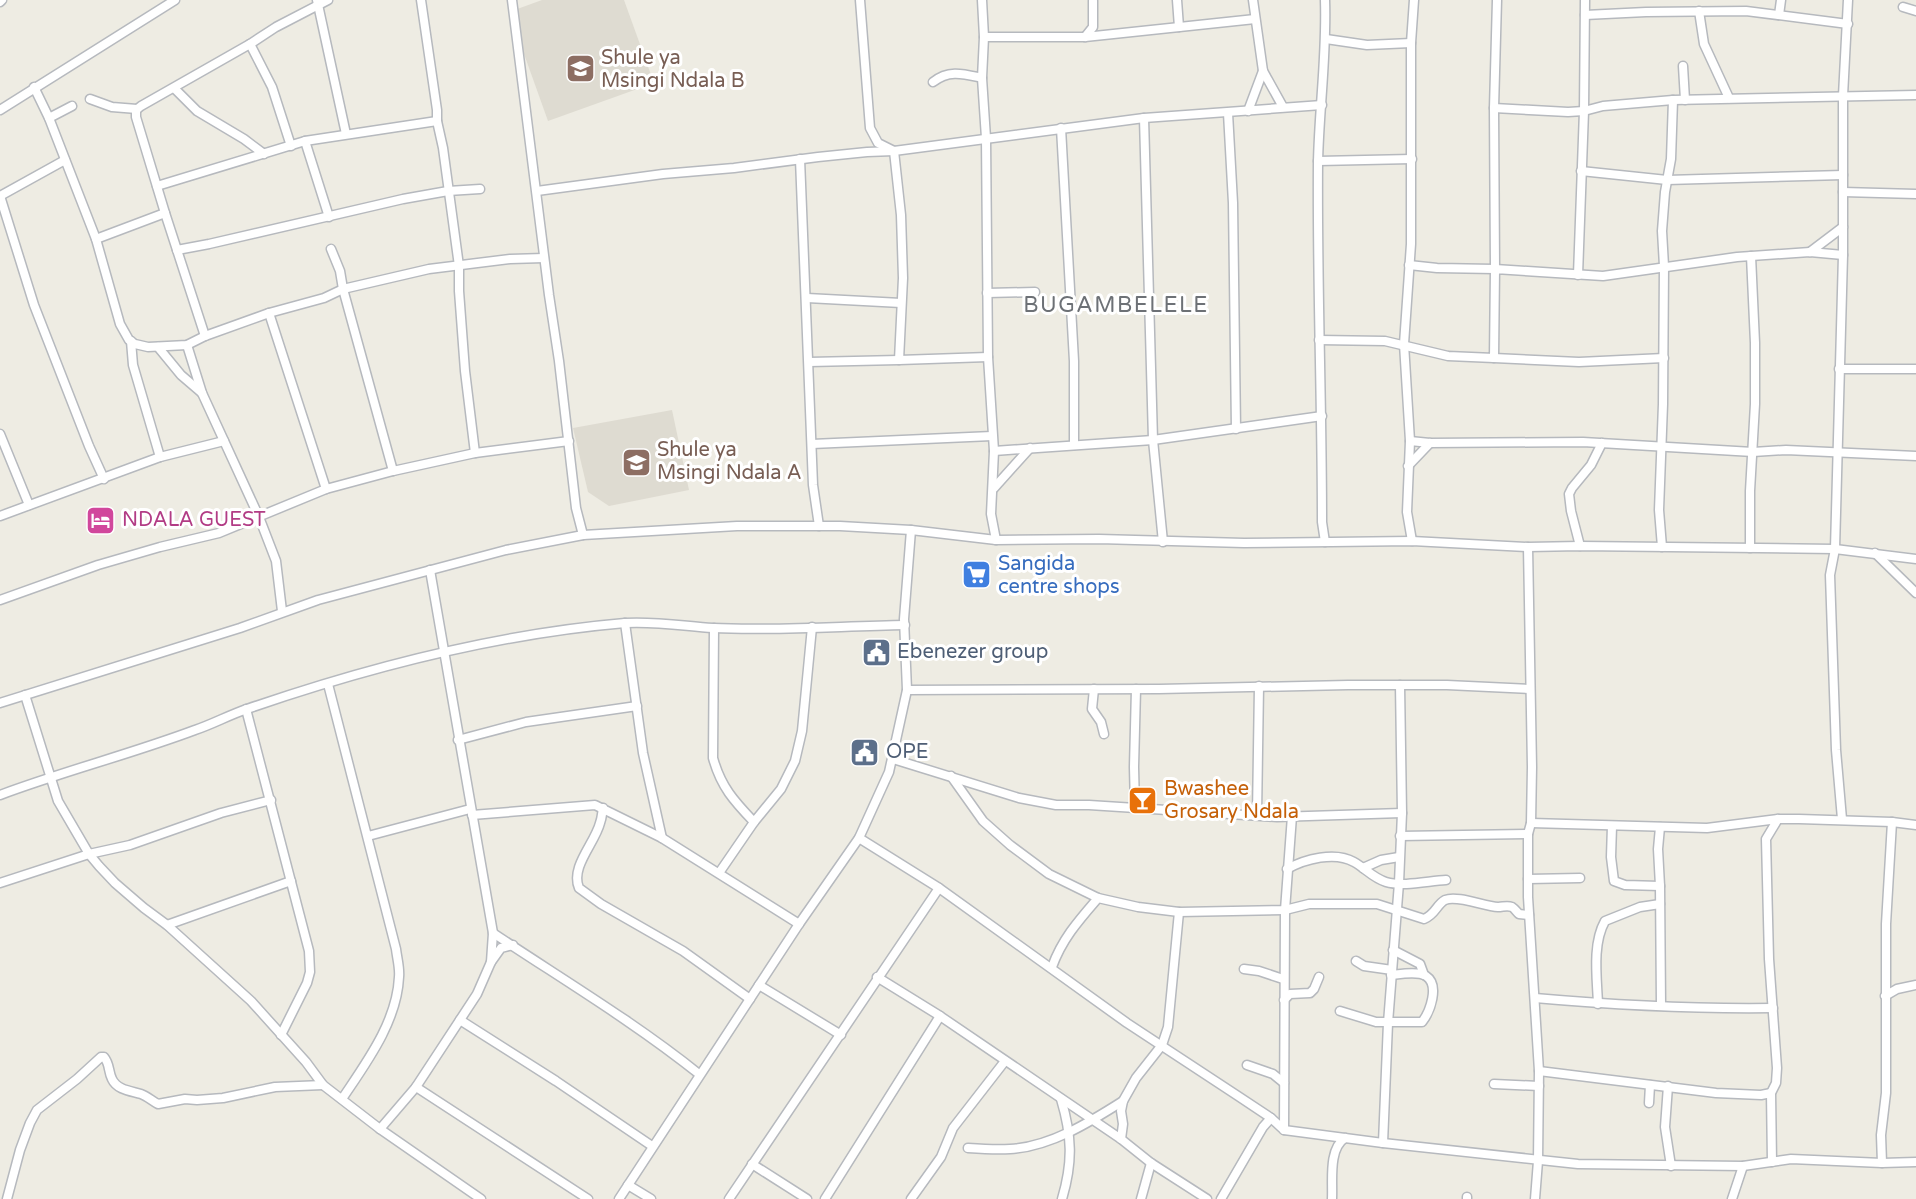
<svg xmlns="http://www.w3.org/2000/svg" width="1916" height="1199" font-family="'Varela Round',sans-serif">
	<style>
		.education { fill: #dedbd1 }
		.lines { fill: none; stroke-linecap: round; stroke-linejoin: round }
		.minor-casing { stroke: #b6b9be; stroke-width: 11 }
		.minor { stroke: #fff; stroke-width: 8 }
		.labels { text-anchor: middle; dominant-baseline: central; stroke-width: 6; stroke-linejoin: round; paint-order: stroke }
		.education-label { font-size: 20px; fill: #785e54; stroke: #fff; text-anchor: start }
		.hotel-label { font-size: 20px; fill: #b23c85; stroke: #fff; text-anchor: start }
		.shop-label { font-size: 20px; fill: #366cbe; stroke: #fff; text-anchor: start }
		.service-label { font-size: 20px; fill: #4e5e75; stroke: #fff; text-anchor: start }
		.food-label { font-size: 20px; fill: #c56008; stroke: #fff; text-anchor: start }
		.quarter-label { font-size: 22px; letter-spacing: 1.5px; fill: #6d7176; stroke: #fff }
	</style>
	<rect width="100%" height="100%" fill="#eeece3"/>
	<g class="education">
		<path d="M542,0H624L654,83L548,121L509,12Z"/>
		<path d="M672,410L689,490L609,506L588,492L573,428Z"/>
	</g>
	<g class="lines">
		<defs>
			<g id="minor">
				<path d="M317,0L346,134"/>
				<path d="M421,0L437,110V121L443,148L459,266V291L465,371L475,453"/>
				<path d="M512,0L549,295L559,361L576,508L583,535"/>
				<path d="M860,0L870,128L878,143L894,151L901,215L903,278L899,360L988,357"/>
				<path d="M982,0L984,37"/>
				<path d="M1177,0L1179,27"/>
				<path d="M1253,0L1263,71L1283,107"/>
				<path d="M0,2L2,0"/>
				<path d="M1903,7L1916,11"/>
				<path d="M1699,11L1704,44L1729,98"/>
				<path d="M1585,15L1646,12L1746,11L1848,24"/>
				<path d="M1779,15L1781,0"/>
				<path d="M1085,37L1093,27V1"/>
				<path d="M1326,39L1367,45L1411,43"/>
				<path d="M250,44L272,87L291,146"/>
				<path d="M1683,66L1685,100"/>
				<path d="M933,82C949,69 964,74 982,78"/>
				<path d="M34,87L49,118L96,239L120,324L129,340L135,344L148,347L187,345L205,336L269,313L324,298L343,289L429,269L510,259L544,258"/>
				<path d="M174,88L197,111L244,139L264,154"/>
				<path d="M90,99L112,107L137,109"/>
				<path d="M1494,108L1568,112L1584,111L1603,106L1673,100L1916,95"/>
				<path d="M0,110L175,0"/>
				<path d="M1248,111L1263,71"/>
				<path d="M1228,113L1233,203L1236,429"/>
				<path d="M49,118L72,106"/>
				<path d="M1144,118L1153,440L1163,542"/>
				<path d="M1061,128L1074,361V445"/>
				<path d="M305,141L329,217"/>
				<path d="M800,159L813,485L819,526"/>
				<path d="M1318,161L1412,159"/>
				<path d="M1581,171L1667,180L1843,175"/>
				<path d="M157,186L305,141L437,121"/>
				<path d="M537,191L663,174L734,168L818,157L867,152L894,151L1144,118L1322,105"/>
				<path d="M1843,192L1916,194"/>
				<path d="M0,196L34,305L89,446L104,479"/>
				<path d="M0,196L65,160"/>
				<path d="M96,239L165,213"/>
				<path d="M331,249L340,271L343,289L393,471"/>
				<path d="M177,250L209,244L403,199L448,191L480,189"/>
				<path d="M1810,252L1843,227"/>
				<path d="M1409,265L1437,268L1495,269L1494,108L1497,0"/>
				<path d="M1578,275L1584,111L1585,0"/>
				<path d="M987,293L1035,292"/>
				<path d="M807,298L901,303"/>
				<path d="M269,313L326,489"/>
				<path d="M205,336L165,213L136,117V110L141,106L250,44L276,27L328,0"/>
				<path d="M1319,340L1385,341L1448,356L1494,358L1495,269L1603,276L1737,257L1810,252L1843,255"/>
				<path d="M131,341L133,365L160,457"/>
				<path d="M187,345L202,393L259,517L276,561L282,611"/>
				<path d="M158,347L181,375L202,393"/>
				<path d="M1494,358L1579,362L1664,358"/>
				<path d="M809,362L899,360"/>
				<path d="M1839,369H1916"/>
				<path d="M0,434L29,505"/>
				<path d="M1410,441L1430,443L1583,442L1753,452L1786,450L1916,456"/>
				<path d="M812,444L992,436"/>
				<path d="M994,451L1153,440L1322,416"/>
				<path d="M1408,466L1430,443"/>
				<path d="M994,488L1030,448"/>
				<path d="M0,516L160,457L224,441"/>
				<path d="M996,540L991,514L994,451L988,357L986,138L982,78L984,37H1085L1255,19"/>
				<path d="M1412,541L1407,512L1410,441L1404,344L1411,244V43L1414,0"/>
				<path d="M1325,542L1322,522C1322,402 1317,283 1318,163C1319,109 1327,55 1325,0"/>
				<path d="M1580,546L1571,511L1569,494L1572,488L1591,465L1602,443"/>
				<path d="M1528,547L1532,767L1531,823L1528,834V897L1539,1071L1538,1161L1535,1199"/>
				<path d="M1662,547L1659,510L1663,404L1664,266L1662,231L1665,192L1671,159L1673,100"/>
				<path d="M1750,548V491L1755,404V343L1751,256"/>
				<path d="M1875,553L1916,593"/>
				<path d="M0,600L98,565L160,547L219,533L326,489L393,471L475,453L569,441"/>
				<path d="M625,623L643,753L662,838"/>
				<path d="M714,628L713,758C721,787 734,801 754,822"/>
				<path d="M328,684L396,949C397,958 400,968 399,977C397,1022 366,1063 342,1099"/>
				<path d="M1094,689L1092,709L1101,722L1104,734"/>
				<path d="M907,690L1159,689L1348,685H1447L1530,689"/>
				<path d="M25,695L58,801L89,854L99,866L115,883L144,908L167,925L251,1001L306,1062L323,1085L380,1129L481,1199"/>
				<path d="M0,703L240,628L318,600L506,550L583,535L737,526H840L911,530L996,540L1099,539L1244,543L1412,541L1528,547L1580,546L1835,549L1916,559"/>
				<path d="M246,709L309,951L310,972L307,983L281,1035"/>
				<path d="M458,740L526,722L637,706"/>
				<path d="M893,759L1019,798L1056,805H1089L1277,817L1402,813"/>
				<path d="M951,776L983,821L1010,845L1049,874L1098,898L1138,907L1179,912L1285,910L1309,904H1377L1424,919C1436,914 1436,905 1445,900C1457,895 1484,906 1498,907C1503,907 1507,905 1512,907C1515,909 1516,911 1519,914L1529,915"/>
				<path d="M0,795C64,771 131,754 195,730C213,724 229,715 247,709C369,667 496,634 625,623C654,621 684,626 713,628C777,631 841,626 905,625"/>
				<path d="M603,808C602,813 602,818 600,823C595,843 570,867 579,888L601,904L683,951L750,999"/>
				<path d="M1135,808L1134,767L1136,689"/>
				<path d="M472,815L595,805L662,838L799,924"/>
				<path d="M1257,815L1259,686"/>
				<path d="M1842,819L1836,750L1830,575L1835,549L1843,255V96L1848,0"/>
				<path d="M1531,823L1707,828L1778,819H1799L1892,822L1916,825"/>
				<path d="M1612,826L1611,857L1614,881L1625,885L1660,886"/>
				<path d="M1660,827L1658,849L1660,886L1661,1005"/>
				<path d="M368,836L470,809"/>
				<path d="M1400,836L1528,834"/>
				<path d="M859,838L939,888L1127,1023L1238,1096L1271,1118L1284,1130L1383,1143L1578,1164L1743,1166L1791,1159L1882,1163L1916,1162"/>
				<path d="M1363,868L1381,860L1399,857"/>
				<path d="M1287,869C1305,859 1335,851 1354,862C1365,868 1373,878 1386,882C1403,887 1428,881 1446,880"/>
				<path d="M719,873L754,822L781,789L795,761L802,731L812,627"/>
				<path d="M1528,879L1580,878"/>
				<path d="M0,883L89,854L130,845L221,813L271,800"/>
				<path d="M167,925L291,881"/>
				<path d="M493,933C562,979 634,1022 699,1074"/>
				<path d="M1393,950L1420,964L1424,975"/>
				<path d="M1356,961L1364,966L1392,970"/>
				<path d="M491,962L501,948L513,945"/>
				<path d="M1052,967C1062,939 1079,920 1098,898"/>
				<path d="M1244,969L1259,971L1283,979"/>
				<path d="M877,977L940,1016L1121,1139L1151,1163L1207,1199"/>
				<path d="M759,985L841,1035"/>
				<path d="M1885,996L1897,989L1916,985"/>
				<path d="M1535,998C1614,1005 1694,1009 1773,1008"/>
				<path d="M1284,1000L1290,994L1310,993L1314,989L1319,977"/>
				<path d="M1598,1004C1597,978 1592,944 1605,921L1640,907L1660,904"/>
				<path d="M1340,1011L1376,1022H1422C1430,1012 1440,985 1426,976C1418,971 1401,974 1391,975"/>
				<path d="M460,1020L556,1081L652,1146"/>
				<path d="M1247,1065L1273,1074L1284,1083"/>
				<path d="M1539,1071L1716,1093L1761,1095L1771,1093"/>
				<path d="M1494,1084L1539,1086"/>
				<path d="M1668,1086L1665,1127L1671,1166"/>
				<path d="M416,1087L588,1199"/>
				<path d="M1061,1099C1072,1136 1073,1162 1062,1199"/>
				<path d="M1649,1103L1650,1085"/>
				<path d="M380,1129L416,1087L477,994L491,962L493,933L430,570"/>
				<path d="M1284,1130L1285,910L1292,816"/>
				<path d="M1121,1139L1123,1124L1121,1111L1123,1101L1136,1078L1162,1045L1168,1027L1179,912"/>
				<path d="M1383,1143L1388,1023L1399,883L1402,813L1400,685"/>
				<path d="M968,1148C982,1149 996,1150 1010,1149C1050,1147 1090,1122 1123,1101"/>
				<path d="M1772,1162L1771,1093L1776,1083L1777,1068L1769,959L1766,839L1778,819"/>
				<path d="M1882,1163L1881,1135L1886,1093V924L1892,822"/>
				<path d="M752,1164L807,1199"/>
				<path d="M628,1185L651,1199"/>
				<path d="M7,1199L20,1150L30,1123L37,1110L77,1079L101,1057H104C110,1064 108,1071 112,1079C117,1090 131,1091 141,1094C147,1096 152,1101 158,1104L185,1099L197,1100L223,1098L275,1087L323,1085"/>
				<path d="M619,1199L799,924L859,838L889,772L907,690L904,619L911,530"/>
				<path d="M729,1199L939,888"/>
				<path d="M825,1199L940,1016"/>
				<path d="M911,1199L941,1157L953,1128L1005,1061"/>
				<path d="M1141,1199L1151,1163"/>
				<path d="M1221,1199L1263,1127L1271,1118"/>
				<path d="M1332,1199C1333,1181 1328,1149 1345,1138"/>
				<path d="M1467,1199V1197"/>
				<path d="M1732,1199L1743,1166"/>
			</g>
		</defs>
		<use href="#minor" class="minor-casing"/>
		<use href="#minor" class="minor"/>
	</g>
	<defs>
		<symbol id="school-square" viewBox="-11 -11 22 22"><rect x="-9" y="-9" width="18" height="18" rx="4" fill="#8d6e63" stroke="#fff"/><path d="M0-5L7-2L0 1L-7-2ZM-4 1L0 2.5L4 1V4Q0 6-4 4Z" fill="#fff"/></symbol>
		<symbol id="hotel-square" viewBox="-11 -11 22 22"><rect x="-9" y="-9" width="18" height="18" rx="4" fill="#d1479c" stroke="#fff"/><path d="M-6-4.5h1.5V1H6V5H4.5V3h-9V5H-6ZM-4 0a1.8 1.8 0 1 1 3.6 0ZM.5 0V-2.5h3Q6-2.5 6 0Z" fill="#fff"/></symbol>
		<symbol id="supermarket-square" viewBox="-11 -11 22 22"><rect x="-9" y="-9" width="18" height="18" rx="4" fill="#3f7fe0" stroke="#fff"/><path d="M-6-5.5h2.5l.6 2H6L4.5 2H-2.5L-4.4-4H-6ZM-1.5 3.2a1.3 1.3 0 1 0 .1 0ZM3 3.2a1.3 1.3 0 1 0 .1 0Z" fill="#fff"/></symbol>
		<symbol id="civic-square" viewBox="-11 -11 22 22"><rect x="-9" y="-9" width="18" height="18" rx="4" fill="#5c6f8a" stroke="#fff"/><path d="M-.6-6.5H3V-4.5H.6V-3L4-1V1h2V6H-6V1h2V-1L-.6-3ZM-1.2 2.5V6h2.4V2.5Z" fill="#fff"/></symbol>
		<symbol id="bar-square" viewBox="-11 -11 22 22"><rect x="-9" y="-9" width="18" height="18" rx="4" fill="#e8710a" stroke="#fff"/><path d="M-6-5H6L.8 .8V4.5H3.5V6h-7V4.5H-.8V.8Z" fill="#fff"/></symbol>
	</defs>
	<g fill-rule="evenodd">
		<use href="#school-square" x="564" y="52" width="33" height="33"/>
		<use href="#school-square" x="620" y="446" width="33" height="33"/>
		<use href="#hotel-square" x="84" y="504" width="33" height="33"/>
		<use href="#supermarket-square" x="960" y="558" width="33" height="33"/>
		<use href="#civic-square" x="860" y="636" width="33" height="33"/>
		<use href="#civic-square" x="848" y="736" width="33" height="33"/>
		<use href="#bar-square" x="1126" y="784" width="33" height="33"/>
	</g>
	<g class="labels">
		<g class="education-label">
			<text x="601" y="58">Shule ya<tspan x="601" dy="23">Msingi Ndala B</tspan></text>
			<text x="657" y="450">Shule ya<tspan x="657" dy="23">Msingi Ndala A</tspan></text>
		</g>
		<g class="hotel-label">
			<text x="122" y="520">NDALA GUEST</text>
		</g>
		<g class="shop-label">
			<text x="998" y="564">Sangida<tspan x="998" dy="23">centre shops</tspan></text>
		</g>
		<g class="service-label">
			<text x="897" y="652">Ebenezer group</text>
			<text x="886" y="752">OPE</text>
		</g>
		<g class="food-label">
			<text x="1164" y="789">Bwashee<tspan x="1164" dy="23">Grosary Ndala</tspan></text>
		</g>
		<g class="quarter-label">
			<text x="1116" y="305">BUGAMBELELE</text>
		</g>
	</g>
</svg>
